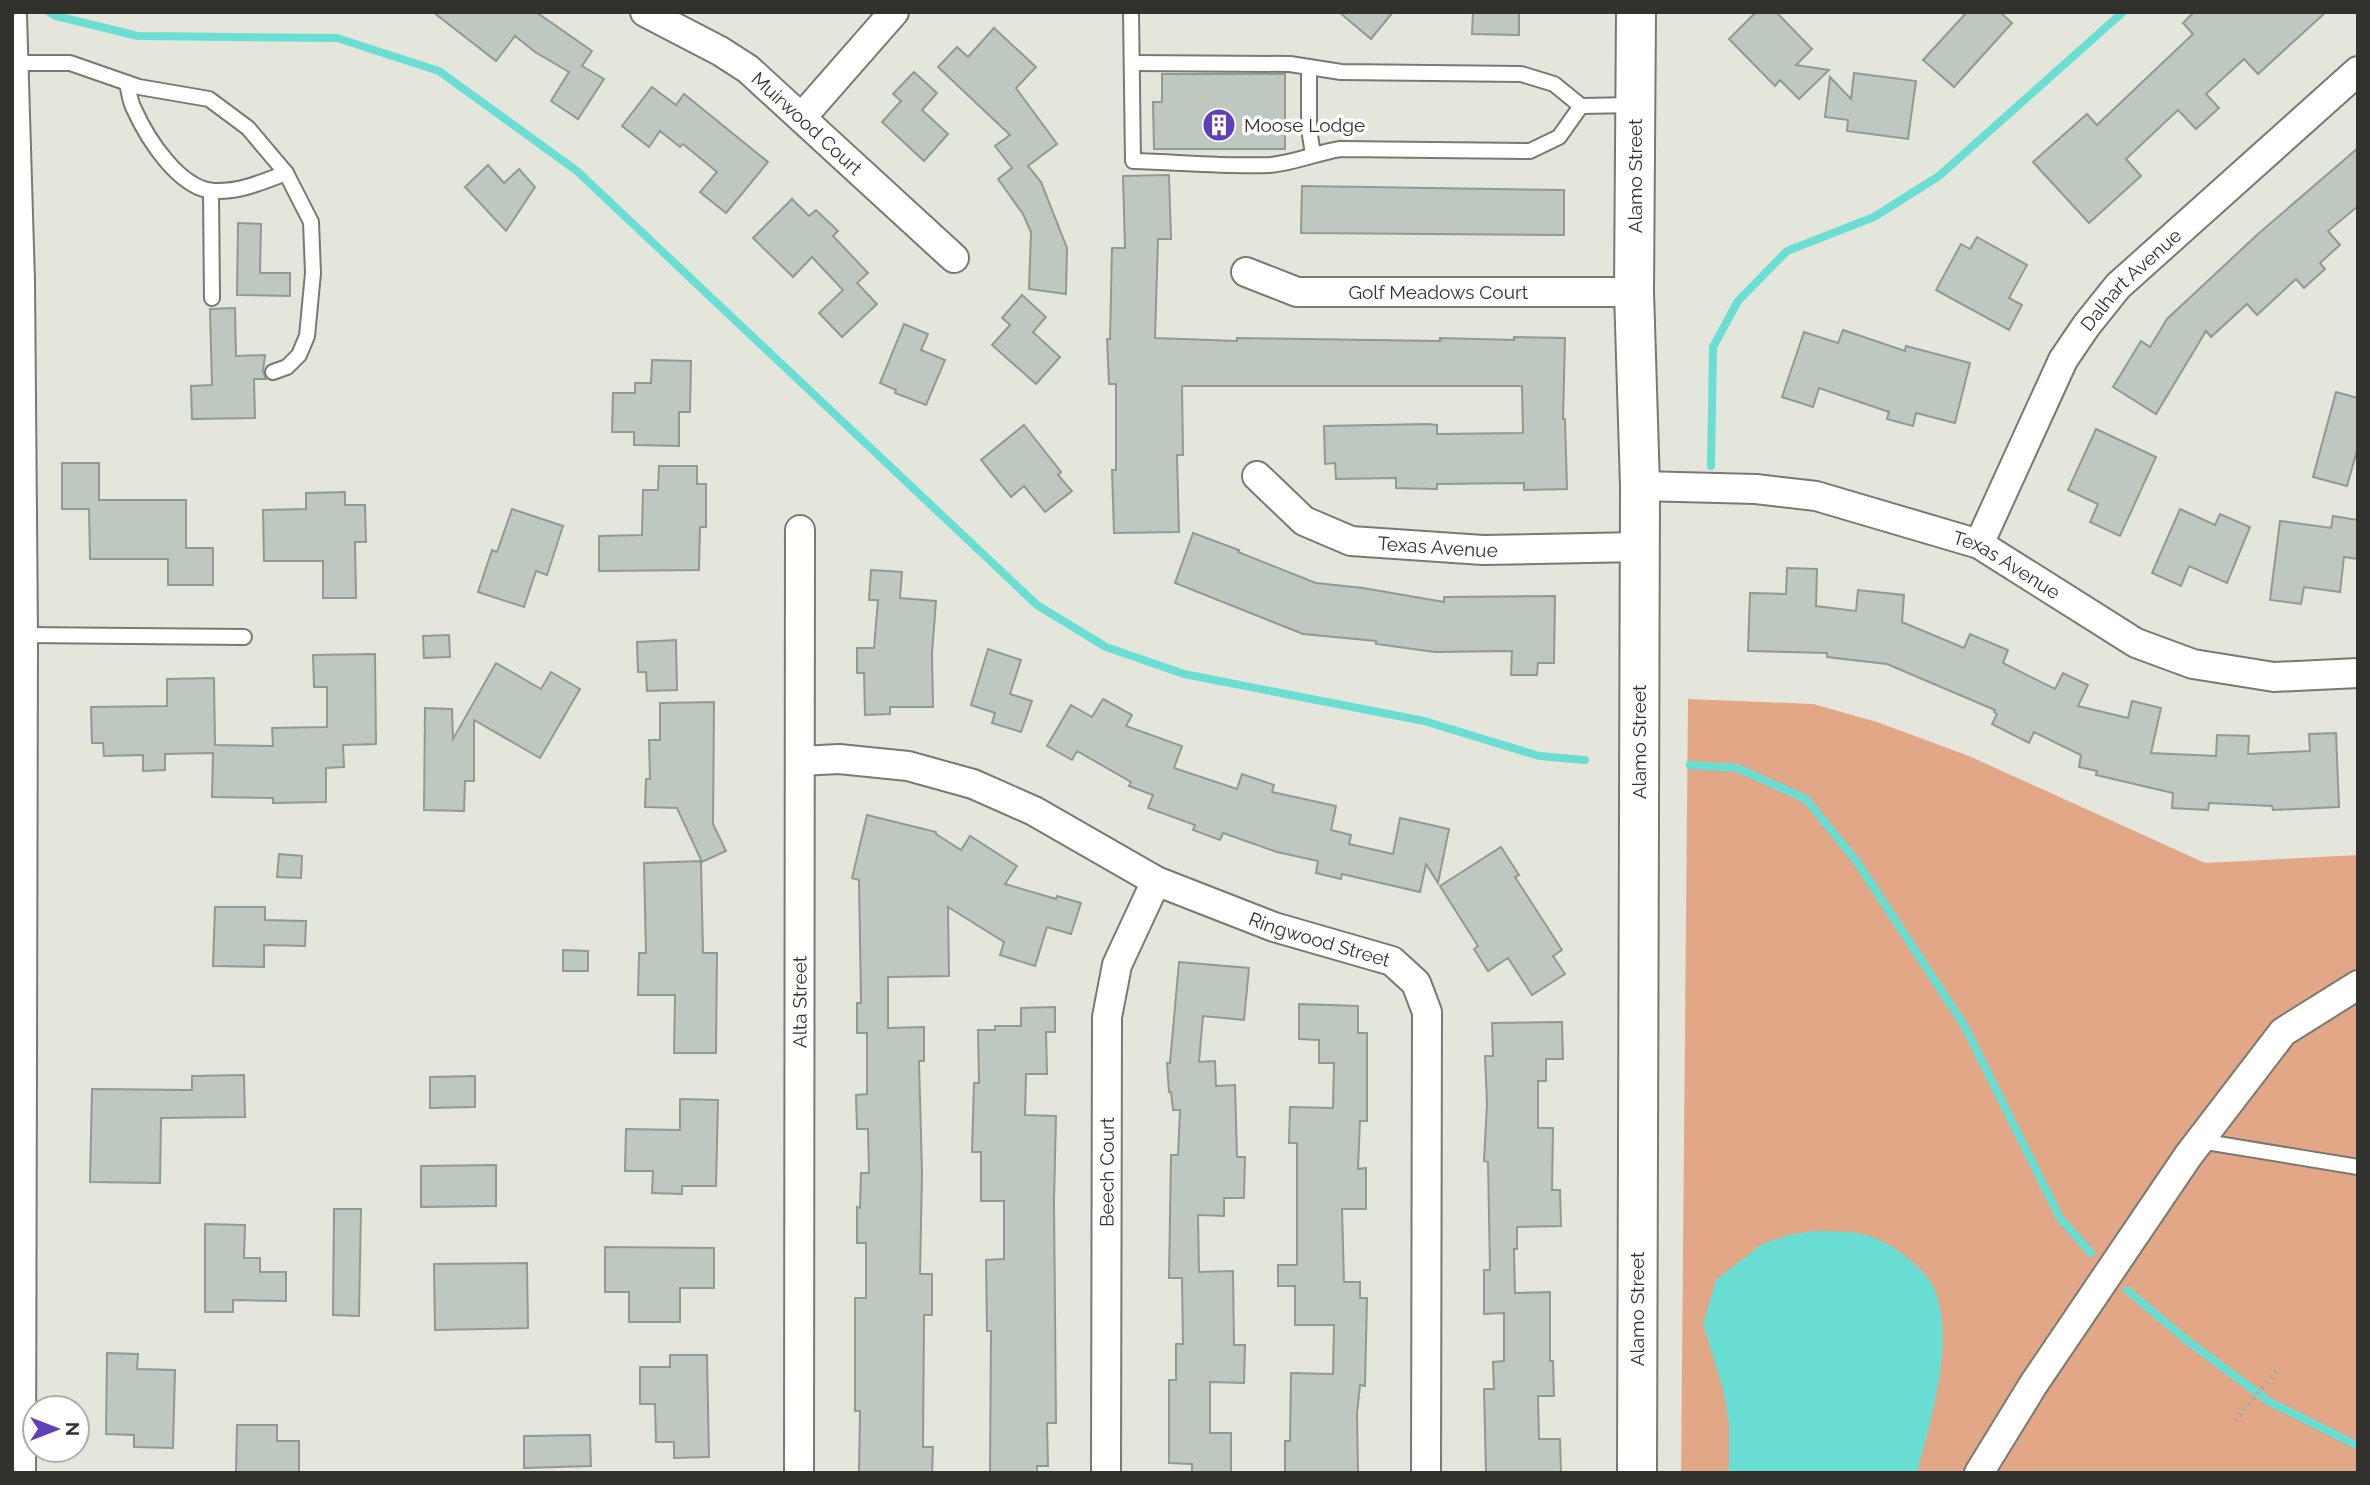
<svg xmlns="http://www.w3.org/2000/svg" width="2370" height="1485" font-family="Raleway,sans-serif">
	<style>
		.green { fill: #e2a787 }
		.water { fill: #6aded2 }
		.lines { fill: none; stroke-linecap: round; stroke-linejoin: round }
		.stream { stroke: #6aded2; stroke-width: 8 }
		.building { fill: #bec7c0; stroke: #909992; stroke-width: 2 }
		.service-casing { stroke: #787a71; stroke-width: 18 }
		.minor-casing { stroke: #787a71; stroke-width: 32 }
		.secondary-casing { stroke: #787a71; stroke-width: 42 }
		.path { stroke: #a8aaa2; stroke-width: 4.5; stroke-dasharray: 2 5; stroke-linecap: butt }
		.service { stroke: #fff; stroke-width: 14 }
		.minor { stroke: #fff; stroke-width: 28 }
		.secondary { stroke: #fff; stroke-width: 38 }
		.labels { text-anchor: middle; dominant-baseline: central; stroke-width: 7; stroke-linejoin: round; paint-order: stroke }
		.street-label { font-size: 19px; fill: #31322e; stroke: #fff }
		.poi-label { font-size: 19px; fill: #31322e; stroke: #fff; text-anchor: start }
	</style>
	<rect width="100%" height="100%" fill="#e4e6dc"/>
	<path class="green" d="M1688,699L1813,704L1877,722L1969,756L2205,863L2358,855V1473H1681Z"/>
	<path class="water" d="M1814,1231C1830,1231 1847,1231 1862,1234C1880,1238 1896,1248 1909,1259C1919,1268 1932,1280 1936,1293C1954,1347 1931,1419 1917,1473H1729V1424L1724,1393L1703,1324L1716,1280L1762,1244L1788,1235Z"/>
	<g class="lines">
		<g class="stream">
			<path d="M49,12L56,16L138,36L337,38L439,71L577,171L1037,605L1106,647L1184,674L1424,721L1539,756L1585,760"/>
			<path d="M1711,466L1713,347L1738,301L1787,251L1874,217L1939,176L2123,12"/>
			<path d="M1690,765L1737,768L1806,799L1857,862L1964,1025L2060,1218L2091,1253"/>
			<path d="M2127,1290L2189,1342L2270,1402L2358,1446"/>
		</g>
	</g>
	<g class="building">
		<path d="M433,12H536L592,51L582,66L604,79L578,119L551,101L569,72L535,52L515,36L496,61Z"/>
		<path d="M1339,12H1393L1371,39Z"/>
		<path d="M1473,12H1519V35L1472,34Z"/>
		<path d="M1756,12H1776L1812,49L1796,65L1829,70L1799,99L1780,80L1775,86L1729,39Z"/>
		<path d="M1967,12H2000L2012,23L1954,87L1923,60Z"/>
		<path d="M2194,12H2326L2258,74L2244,59L2206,94L2219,108L2196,129L2178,110L2126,159L2141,176L2089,223L2033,162L2087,114L2097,125L2193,34L2183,23Z"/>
		<path d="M994,28L1036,67L1016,88L1057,144L1028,166L1041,182L1067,248L1066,294L1029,289L1031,232L1023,214L998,179L1012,168L995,146L1010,135L938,67L957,47L968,57Z"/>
		<path d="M914,72L937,93L922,110L948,134L924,161L882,122L901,101L893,94Z"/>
		<path d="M1854,73L1916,81L1908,139L1847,131L1848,120L1825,117L1830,77L1851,99Z"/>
		<path d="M1162,74H1285V149H1154L1153,102H1162Z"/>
		<path d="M652,87L676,105L684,94L768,162L726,213L700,192L717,172L683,144L680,147L660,131L649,147L622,126Z"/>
		<path d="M2358,148V206L2328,231L2340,245L2320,263L2325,269L2304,288L2296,279L2257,315L2247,304L2211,337L2206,331L2156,414L2113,387L2141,341L2150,347L2167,319L2258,234Z"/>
		<path d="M488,165L504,183L519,169L535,187L506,231L465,187Z"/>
		<path d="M1169,175L1171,239H1158L1155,338L1237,341V338L1440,341V338L1514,340V337L1565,338L1563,419H1565L1567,489L1524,490V483L1437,484V489L1396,488V478L1336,479L1335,463L1325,464L1324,426L1428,424L1437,425V434L1523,433L1522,386H1182L1183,455H1177L1179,532L1114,533L1112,470H1116V384H1109L1107,339H1110L1112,248H1125L1123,176Z"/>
		<path d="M1302,186L1564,190V235L1301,233Z"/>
		<path d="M792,199L809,216L816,210L838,231L833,236L868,273L857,283L877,304L842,337L819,313L843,290L812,257L793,277L753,238Z"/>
		<path d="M238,223L261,224L260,273H290V296L237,295Z"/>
		<path d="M1977,237L2027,265L2009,298L2022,305L2009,330L1936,290L1961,244L1970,249Z"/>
		<path d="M1022,295L1046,317L1033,332L1060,357L1036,384L992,345L1010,325L1002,318Z"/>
		<path d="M235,308L236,356L265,355L263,371L266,379H254L255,418L192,419L191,386L212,385L210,309Z"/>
		<path d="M904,324L928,334L921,350L945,360L926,405L895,393L896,390L880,383Z"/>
		<path d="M1843,330L1905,351L1906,346L1970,363L1955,423L1916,413L1913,426L1887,419L1889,412L1819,388L1813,407L1782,397L1804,332L1838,343Z"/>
		<path d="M652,360L691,361L690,412H679V446L634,445V432H612L613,393H635V383H651Z"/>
		<path d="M2336,392L2358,398V447L2347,486L2313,477Z"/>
		<path d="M1024,425L1061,472L1058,475L1072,491L1045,512L1024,486L1011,497L981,460Z"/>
		<path d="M2096,429L2156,457L2120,536L2090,522L2098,504L2068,490Z"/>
		<path d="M62,463H99V500H186V548H213V585H168V559H90L89,509H62Z"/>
		<path d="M659,466H697V484H706V527H700L699,570L599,571V536L642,535L643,490H658Z"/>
		<path d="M345,492V505H365L366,542H355L356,598H323V561H264L263,510L306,509V493Z"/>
		<path d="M512,509L563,526L547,575L536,571L524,607L478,592L492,550L497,552Z"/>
		<path d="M2180,509L2215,525L2220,514L2250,527L2227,583L2189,566L2181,586L2152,573Z"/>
		<path d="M2333,516L2358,520V559L2344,557L2340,592L2304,587L2301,604L2270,600L2280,521L2331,528Z"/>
		<path d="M1193,533L1239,550L1238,552L1316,583L1363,588L1444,602V597L1555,596L1554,663H1538L1537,675H1511L1512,651L1435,652L1376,644V641L1303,634L1175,583Z"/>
		<path d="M1787,568L1817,569L1816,606L1856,611L1858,590L1904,595L1902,622L1964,648L1970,634L2008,650L2003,663L2055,689L2063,673L2088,685L2078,706L2128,718L2132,701L2161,708L2151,753L2216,756L2217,735L2249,736L2248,754L2310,751L2309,734L2336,733L2339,807L2273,810L2272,806L2209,803L2208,810L2172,808L2173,793L2096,775L2097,771L2079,767L2081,755L2034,732L2029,743L1992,724L1997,714L1994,712L1995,710L1887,664L1827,657V653L1748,651L1750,593L1786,594Z"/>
		<path d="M871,570L902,572L900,598L936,601L932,654L933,707H890V714L865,715L864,673H857V648H874L878,600H869Z"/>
		<path d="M449,635L450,657L424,658L423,636Z"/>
		<path d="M676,640L677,690L647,691L646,672H638L637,642Z"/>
		<path d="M988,649L1021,660L1010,694L1032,701L1021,732L992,723L995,713L971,705Z"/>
		<path d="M375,654L376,744L343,745L344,767L326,768V802L273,803V798L212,797L213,753L165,754V770L143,771V755L104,756L103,743H92L91,707L167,706V679L214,678L215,745L273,746L272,728L327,727V687H314L313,655Z"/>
		<path d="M496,663L541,689L551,672L580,689L540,758L474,720V781H465L464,811L424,810L425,708L452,709L453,739Z"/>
		<path d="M1103,699L1132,715L1126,726L1182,746L1174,768L1237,789L1242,774L1274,785L1272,792L1336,806L1331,830L1351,835L1349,844L1393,854L1400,818L1449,829L1438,883L1426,864L1420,892L1342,874L1341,879L1316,873L1318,861L1277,852L1223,833L1220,840L1193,830L1195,825L1148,808L1153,795L1129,786L1131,782L1077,751L1072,760L1047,746L1071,705L1092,717Z"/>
		<path d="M714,702L713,824L726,851L702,862L677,808L645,807L646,779H650L649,740H660V703Z"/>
		<path d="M867,815L936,832V834L961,850L970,836L1017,866L1005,884L1056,899L1057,896L1081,903L1071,934L1047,927L1035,966L1000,955L1004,942L948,907L949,976L888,977V1028L924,1027V1061H919L922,1173L920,1274H932V1315H924L923,1447H933L932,1473H859L860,1411H855V1298H866V1243H857V1207L860,1208L861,1173H869L868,1129H857L856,1095L867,1094V1033H857V1003H861L859,880L852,878Z"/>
		<path d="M1501,847L1519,875L1515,877L1562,950L1553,956L1565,974L1532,995L1508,958L1488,971L1474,949L1478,946L1440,886Z"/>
		<path d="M279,854L302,856L301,878L277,877Z"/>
		<path d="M701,861L703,953H717L716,1053H674L675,995H638L639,953H646L644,863Z"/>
		<path d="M215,907H265V920L306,921L305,946L264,945V967L213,966Z"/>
		<path d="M563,950L588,951V971H563Z"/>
		<path d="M1179,962L1249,968L1244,1020L1203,1016L1199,1062L1215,1061L1216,1086L1235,1085L1237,1157H1245L1244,1198H1224V1216L1198,1215L1199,1272L1233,1271L1234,1345H1245L1244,1383L1210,1382V1433H1231V1473H1192V1464L1169,1463V1380H1176V1344H1183L1182,1278H1169L1171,1155H1178L1180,1110H1173L1171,1092H1169L1167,1063H1170Z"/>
		<path d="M1299,1004L1358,1006V1033H1367V1121H1360L1358,1169L1366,1168V1209H1342L1344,1282H1360V1298H1367L1365,1386L1360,1385L1357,1414L1358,1473H1285V1441H1290L1291,1373L1333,1374L1334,1325H1295V1286H1278V1265H1297V1143H1289L1290,1107L1333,1108L1334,1063H1319V1040L1299,1039Z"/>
		<path d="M1055,1007V1032H1046L1047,1074H1026L1025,1115L1056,1116L1054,1201L1056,1423H1047L1048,1466H1037V1473H990L991,1331H987L986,1260L1004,1259V1201H981V1152H972L974,1083H979L978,1030H995V1026H1021V1008Z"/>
		<path d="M1562,1022L1563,1059H1546V1081H1538V1128H1553L1552,1190H1560L1561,1226L1517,1227V1249H1514L1515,1293L1550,1292V1361H1553L1554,1396H1538L1539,1439H1560L1561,1473H1486L1484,1389H1494L1493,1362L1504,1361V1313L1484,1314V1270H1490L1488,1162L1484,1161L1487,1104L1485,1056H1493L1492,1023Z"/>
		<path d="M244,1075L245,1117L161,1118L160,1183L90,1182L92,1089L192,1090V1076Z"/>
		<path d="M475,1076V1107L430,1108V1077Z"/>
		<path d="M680,1099L718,1100L716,1186H682V1194L652,1193L653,1171H625L626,1129L680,1130Z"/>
		<path d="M496,1165V1206L421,1207V1166Z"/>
		<path d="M334,1209H361L359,1316L333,1315Z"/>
		<path d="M205,1224L245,1225L244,1258H260V1272H286V1301L233,1300V1312H205Z"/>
		<path d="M605,1247L714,1248V1288H680V1322H629V1292H605Z"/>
		<path d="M527,1263L528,1328L435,1330L434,1264Z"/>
		<path d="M107,1353L138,1354L137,1369L175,1370L173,1448L134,1447V1435L106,1434Z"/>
		<path d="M670,1355H707L709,1457L674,1458V1442H656L655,1404H640V1367H670Z"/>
		<path d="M237,1425H277V1441H299V1473H236Z"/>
		<path d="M590,1435L591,1466L524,1468V1436Z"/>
	</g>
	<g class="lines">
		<defs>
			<g id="service">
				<path d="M1131,12L1133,161C1178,162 1225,167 1270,165C1294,163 1316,153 1340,149L1530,151L1559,137L1581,106"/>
				<path d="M14,63H70L139,87L209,99L248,128L286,173L311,222L313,273L307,336L299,355L287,367L273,372"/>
				<path d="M1132,63L1290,64L1341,72L1521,74L1554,84L1581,106L1634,105"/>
				<path d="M1309,68V129L1313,154"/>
				<path d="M127,83C129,92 130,102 134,109C147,138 179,189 214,191C240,192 262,182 286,173"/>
				<path d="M211,191L212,298"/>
				<path d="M23,635L244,637"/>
				<path d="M2200,1141L2358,1167"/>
			</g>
			<g id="minor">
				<path id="s1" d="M645,12L720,51L748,69L954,258"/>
				<path d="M12,15L20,281L23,635L21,1473"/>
				<path d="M802,117L894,12"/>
				<path id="s2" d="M1246,272L1297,292H1634"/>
				<path id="s3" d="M1257,476L1304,521L1351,541L1483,550L1640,547"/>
				<path id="s4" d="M1640,486L1756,489L1816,496L1979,544L2136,643L2193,664L2274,677L2358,673"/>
				<path id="s5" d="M1979,544L2063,360L2086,326L2118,286L2358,71"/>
				<path id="s6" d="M801,761L839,759L908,766L973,784L1034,811L1156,881L1274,927L1392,961L1416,983L1427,1012L1426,1473"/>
				<path id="s7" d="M799,1473L800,530"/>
				<path id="s8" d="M1106,1473L1107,1017L1117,965L1156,881"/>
				<path d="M1979,1473L2033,1385L2188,1156L2283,1032L2358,985"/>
			</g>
			<path id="secondary" d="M1636,12L1634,292L1640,486L1637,1473"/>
		</defs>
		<use href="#service" class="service-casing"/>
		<use href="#minor" class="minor-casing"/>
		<use href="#secondary" class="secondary-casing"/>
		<path class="path" d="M2235,1421L2277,1370"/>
		<use href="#service" class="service"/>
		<use href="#minor" class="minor"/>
		<use href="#secondary" class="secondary"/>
	</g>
	<defs>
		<symbol id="building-disc" viewBox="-11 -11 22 22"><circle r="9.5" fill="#5f40b9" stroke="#fff"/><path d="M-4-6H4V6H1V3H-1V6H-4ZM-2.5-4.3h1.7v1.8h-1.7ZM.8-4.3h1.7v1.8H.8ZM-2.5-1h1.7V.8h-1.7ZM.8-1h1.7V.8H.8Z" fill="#fff"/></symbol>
	</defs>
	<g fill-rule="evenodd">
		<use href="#building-disc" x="1200" y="106" width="38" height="38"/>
	</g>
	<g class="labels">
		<g class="street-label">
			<text stroke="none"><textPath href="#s1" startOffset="198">Muirwood Court</textPath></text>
			<text transform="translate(1635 176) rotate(-90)">Alamo Street</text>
			<text stroke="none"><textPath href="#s5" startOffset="308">Dalhart Avenue</textPath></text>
			<text stroke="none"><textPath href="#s2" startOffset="196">Golf Meadows Court</textPath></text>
			<text stroke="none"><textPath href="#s3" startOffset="203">Texas Avenue</textPath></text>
			<text stroke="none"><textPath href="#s4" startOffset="380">Texas Avenue</textPath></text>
			<text transform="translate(1639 742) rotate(-90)">Alamo Street</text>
			<text stroke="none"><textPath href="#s6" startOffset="556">Ringwood Street</textPath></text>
			<text stroke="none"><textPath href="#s7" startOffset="471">Alta Street</textPath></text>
			<text stroke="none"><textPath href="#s8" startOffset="301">Beech Court</textPath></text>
			<text transform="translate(1637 1309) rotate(-90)">Alamo Street</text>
		</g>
		<g class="poi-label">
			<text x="1244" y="125">Moose Lodge</text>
		</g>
	</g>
	<rect width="2370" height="1485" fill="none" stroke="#31322e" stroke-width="28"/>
	<g transform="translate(56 1429) rotate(90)"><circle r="33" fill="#ffffff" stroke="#adadab" stroke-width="2"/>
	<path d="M0-5L12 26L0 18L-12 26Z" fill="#5f40b9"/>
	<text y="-10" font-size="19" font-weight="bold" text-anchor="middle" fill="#31322e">N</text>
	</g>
</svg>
